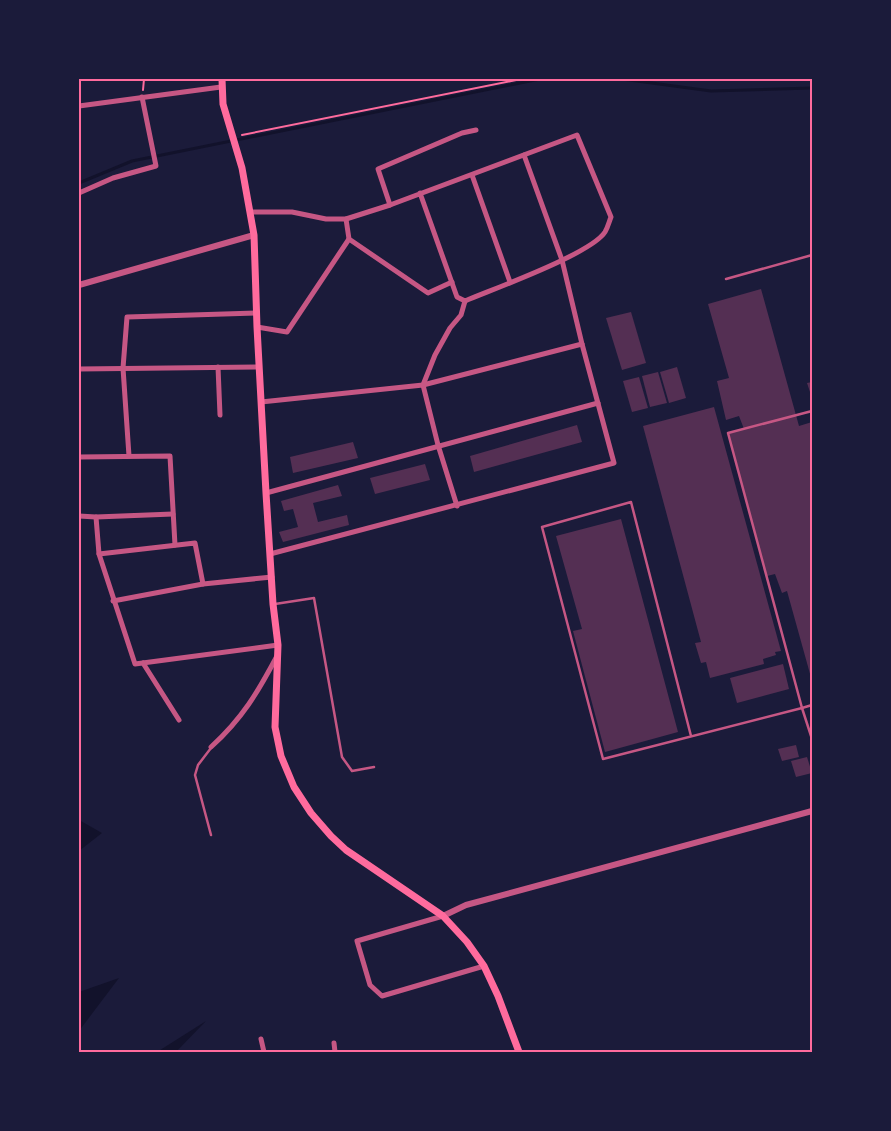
<svg xmlns="http://www.w3.org/2000/svg" width="891" height="1131" font-family="'Titillium Web',sans-serif">
	<style>
		.water { fill: #12122b }
		.lines { fill: none; stroke-linecap: round; stroke-linejoin: round }
		.stream { stroke: #12122b; stroke-width: 3 }
		.building { fill: #542f53 }
		.path { stroke: #ff6b9d; stroke-width: 2 }
		.service { stroke: #c65784; stroke-width: 2.5 }
		.minor { stroke: #c65784; stroke-width: 5 }
		.tertiary { stroke: #c65784; stroke-width: 6 }
		.secondary { stroke: #ff6b9d; stroke-width: 7 }
		.neatline { fill: none; stroke: #ff6b9d; stroke-width: 2 }
	</style>
	<rect width="100%" height="100%" fill="#1b1b3a"/>
	<g class="water">
		<path d="M79,820L102,833L79,851Z"/>
		<path d="M119,978L79,1031V992Z"/>
		<path d="M206,1021L176,1052H157Z"/>
	</g>
	<g class="lines">
		<g class="stream">
			<path d="M622,79L711,91L812,88"/>
			<path d="M79,183L132,161L540,79"/>
		</g>
	</g>
	<g class="building">
		<path d="M761,289L799,426L812,422V681L787,591L782,593L775,574L767,576L728,433L744,429L739,416L726,420L717,381L729,378L708,304Z"/>
		<path d="M631,312L646,363L622,370L606,318Z"/>
		<path d="M677,367L686,398L669,403L660,372Z"/>
		<path d="M658,372L667,403L650,407L642,376Z"/>
		<path d="M639,377L648,408L632,412L623,381Z"/>
		<path d="M812,382V398L807,383Z"/>
		<path d="M714,407L781,651L775,652L776,655L763,659L764,664L710,678L706,662L701,663L695,643L701,642L643,426Z"/>
		<path d="M577,425L582,442L474,472L470,456Z"/>
		<path d="M353,442L358,458L293,473L290,457Z"/>
		<path d="M425,464L430,480L375,494L370,478Z"/>
		<path d="M338,485L342,496L313,503L318,522L347,515L349,525L283,542L279,532L298,527L293,509L284,511L281,501Z"/>
		<path d="M621,519L678,732L605,752L573,631L582,629L556,536Z"/>
		<path d="M783,664L789,689L737,703L730,678Z"/>
		<path d="M796,745L799,757L782,761L778,749Z"/>
		<path d="M807,757L812,773L796,777L791,761Z"/>
	</g>
	<g class="lines">
		<g class="path">
			<path d="M143,90L144,79"/>
			<path d="M242,135L521,79"/>
		</g>
		<g class="service">
			<path d="M726,279L812,255"/>
			<path d="M812,411L728,433L802,708L812,739"/>
			<path d="M275,604L314,598L342,757L352,771L374,767"/>
			<path d="M691,736L631,502L542,527L603,759L802,708L812,705"/>
			<path d="M211,748L198,765L195,775L211,835"/>
		</g>
		<g class="minor">
			<path d="M79,106L221,87"/>
			<path d="M472,175L510,282"/>
			<path d="M79,193L113,178L156,166L142,97"/>
			<path d="M390,205L378,169L462,133L476,130"/>
			<path d="M251,212H292L326,219H346L390,205L577,135L611,217C609,222 608,227 605,232C591,254 493,289 465,301L457,297L420,193"/>
			<path d="M346,219L349,239L428,293L452,282"/>
			<path d="M257,327L287,332L349,239"/>
			<path d="M218,367L220,415"/>
			<path d="M79,369L259,367"/>
			<path d="M261,402L423,385L582,344"/>
			<path d="M129,456L123,368L127,317L257,313"/>
			<path d="M79,457L170,456L175,545"/>
			<path d="M266,493L598,403"/>
			<path d="M457,506L438,445L423,385L435,355L450,328L461,315L465,301"/>
			<path d="M79,516L96,517L173,514"/>
			<path d="M96,517L99,554L135,664L278,645"/>
			<path d="M99,554L195,543L203,584"/>
			<path d="M270,554L614,463L582,344L562,260L524,155"/>
			<path d="M113,601L203,584L272,577"/>
			<path d="M143,663L179,720"/>
			<path d="M211,747C242,719 258,692 277,656"/>
			<path d="M443,916L357,941L370,985L382,996L484,966"/>
			<path d="M261,1039L264,1052"/>
			<path d="M334,1043L335,1052"/>
		</g>
		<g class="tertiary">
			<path d="M79,285L254,235"/>
			<path d="M443,916L466,905L812,811"/>
		</g>
		<path class="secondary" d="M222,79L223,104L242,168L254,235L257,327L266,493L273,604L278,645L275,727L281,756L294,787L311,813L331,836L346,850L443,916L467,942L484,966L498,996L519,1052"/>
	</g>
	<rect width="891" height="1131" fill="none" stroke="#1b1b3a" stroke-width="160"/>
	<rect x="80" y="80" width="731" height="971" class="neatline"/>
</svg>
